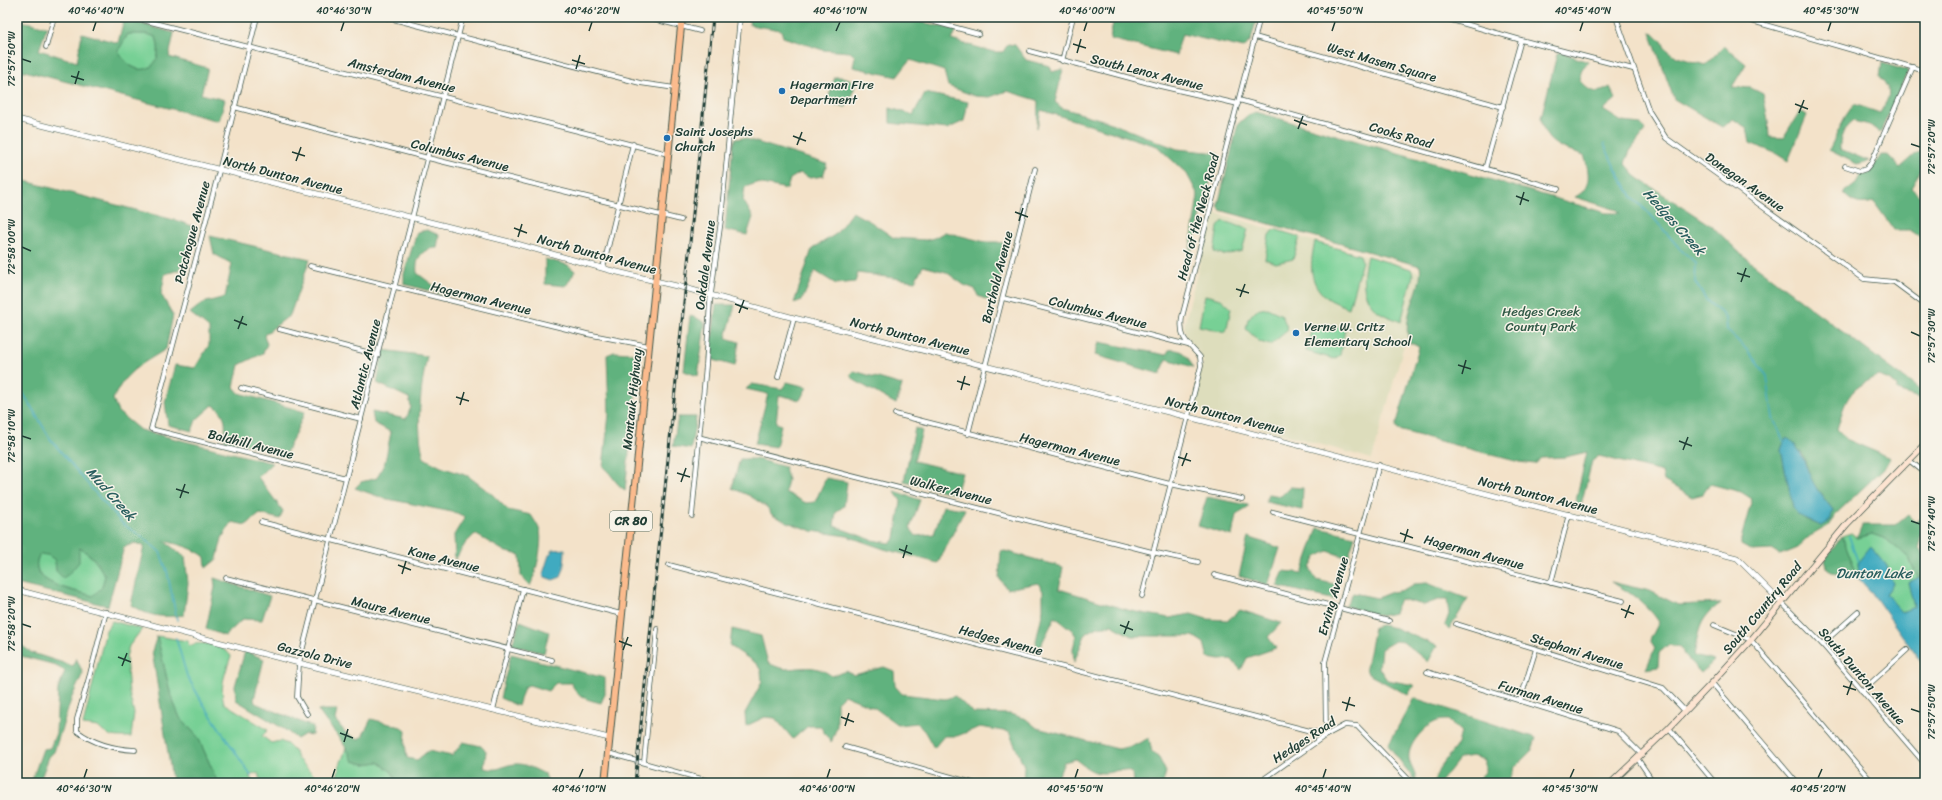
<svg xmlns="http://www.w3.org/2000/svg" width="1942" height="800" font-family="Sriracha,sans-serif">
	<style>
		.built { fill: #ddddbc }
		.green { fill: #77d095; stroke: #4b8664 }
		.forest { fill: #61b27e; stroke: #407859; fill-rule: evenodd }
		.water { fill: #40aac0; stroke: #30747a }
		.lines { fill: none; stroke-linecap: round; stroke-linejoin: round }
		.stream { stroke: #40aac0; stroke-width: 1.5 }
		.minor-casing { stroke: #3f564a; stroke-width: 5.5 }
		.tertiary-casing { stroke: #3f564a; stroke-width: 6 }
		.secondary-casing { stroke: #3f564a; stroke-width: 7 }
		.primary-casing { stroke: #3f564a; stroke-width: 8 }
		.minor { stroke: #fff; stroke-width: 4 }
		.tertiary { stroke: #fff; stroke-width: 5 }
		.secondary { stroke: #fde4d1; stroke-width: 5.5 }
		.primary { stroke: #fbbb8d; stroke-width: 6 }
		.rail-casing { stroke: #1f3d34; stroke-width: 3 }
		.rail { stroke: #f7f3e8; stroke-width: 1.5; stroke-dasharray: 4.5; stroke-linecap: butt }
		.ticks { fill: none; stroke: #1f3d34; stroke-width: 1.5 }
		.poi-dot { fill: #1f6fb2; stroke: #f7f3e8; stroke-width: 1.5 }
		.labels { text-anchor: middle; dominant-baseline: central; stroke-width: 3; stroke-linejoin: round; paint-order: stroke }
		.shield { fill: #f7f3e8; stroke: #60746a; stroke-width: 1 }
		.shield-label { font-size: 12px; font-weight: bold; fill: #1f3d34 }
		.street-label { font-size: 13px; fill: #1f3d34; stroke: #f7f3e8 }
		.poi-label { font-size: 13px; fill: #1f3d34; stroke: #f7f3e8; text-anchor: start }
		.park-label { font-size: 13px; fill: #315a47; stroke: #f7f3e8 }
		.water-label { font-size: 14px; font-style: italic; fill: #295e5e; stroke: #f7f3e8 }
		.neatline { fill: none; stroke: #1f3d34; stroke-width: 1.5 }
		.ticks-label { font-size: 10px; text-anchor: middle; fill: #1f3d34 }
	</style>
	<rect width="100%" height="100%" fill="#f7f3e8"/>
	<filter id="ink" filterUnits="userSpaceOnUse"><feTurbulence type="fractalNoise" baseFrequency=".025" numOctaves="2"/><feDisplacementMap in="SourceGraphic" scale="8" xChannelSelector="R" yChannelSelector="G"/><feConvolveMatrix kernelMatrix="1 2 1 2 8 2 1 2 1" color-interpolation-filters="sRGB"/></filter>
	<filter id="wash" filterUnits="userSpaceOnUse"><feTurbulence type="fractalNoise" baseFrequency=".012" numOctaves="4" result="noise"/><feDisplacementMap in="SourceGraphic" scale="16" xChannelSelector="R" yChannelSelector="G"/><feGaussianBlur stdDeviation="0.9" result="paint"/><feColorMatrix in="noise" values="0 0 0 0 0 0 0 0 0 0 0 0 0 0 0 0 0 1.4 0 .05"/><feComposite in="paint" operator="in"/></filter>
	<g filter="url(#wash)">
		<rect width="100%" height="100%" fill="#f3e2c9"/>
		<path class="built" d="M1212,212L1424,273L1372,459L1192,408L1203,361L1200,354L1186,336L1184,326Z"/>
		<g class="green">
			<path d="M128,34H147L156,37C167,70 136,83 118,51Z"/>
			<path d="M1223,221L1248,229L1242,251L1225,255L1214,252L1218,227Z"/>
			<path d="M1274,229L1300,237L1293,259L1276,263L1265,259L1269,235Z"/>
			<path d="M1315,242L1360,255L1362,261L1349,308C1342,305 1332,302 1326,297C1308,283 1310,262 1315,242Z"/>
			<path d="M1367,256L1411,269L1413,275L1401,322C1393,318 1384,316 1378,311C1360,297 1362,276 1367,256Z"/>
			<path d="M1205,295L1221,299L1231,308L1226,332L1199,326Z"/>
			<path d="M1267,308L1282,315L1288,330L1270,345L1260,342L1246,329L1248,319L1256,310Z"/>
			<path d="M1318,325H1332L1345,329L1340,355L1334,359L1306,351L1311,331Z"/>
			<path d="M1851,533L1858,538L1872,534L1886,539L1909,558L1918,578L1908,582L1914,607L1902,612L1886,594L1893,584L1887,566L1871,547L1858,562L1859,579L1842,536Z"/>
			<path d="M78,548C92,554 98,564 105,576L102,587L93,596C74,590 23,583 40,554L48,555L55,560L56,571Z"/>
			<path d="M112,621L142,629L129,646L126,657L129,693L134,713L131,737C116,737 108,738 98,727L83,725L106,630Z"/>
			<path d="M157,636L188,641L189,646C201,640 223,645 231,656C226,671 219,687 224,703L268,730L262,736L271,743L280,741L287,744L295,752L297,758L322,783H265L260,779L258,773L249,776L254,783H217L215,776L198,737L180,718L171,696Z"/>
			<path d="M346,746L353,761L365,764L378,762L392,772L398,783H338C335,769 344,760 346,746Z"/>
		</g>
		<g class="forest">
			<path d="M748,17H899L957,30L951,40L994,52H1003L1008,44L1015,45L1026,60L1050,66L1052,72L1063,69L1055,102L1062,108L1106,121L1177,149L1218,153L1188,263L1198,195L1187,174L1157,146L1041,110L1037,129L1038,103L1037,100L1007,91L990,97L975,96L948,86L944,71L910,60L897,77L853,67L855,56L850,52L823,50L783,37L781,30L750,25Z"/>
			<path d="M1114,17H1257L1251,40L1244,48L1182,34L1176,55L1110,39Z"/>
			<path d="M124,19L174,33L169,57L208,68L201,94L225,100L219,121L17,69V20L47,27L39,50L77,62L82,33L118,43ZM128,34H147L156,37C167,70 135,83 118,51Z"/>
			<path d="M1650,32L1654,33L1662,41L1665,48L1677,57L1705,65L1724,46L1746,64L1732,87L1751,88L1763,94L1768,120L1769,137L1783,138L1800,111L1807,115L1788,161L1775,153L1750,143L1747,128L1733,119L1722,127L1674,99Z"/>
			<path d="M1561,52L1588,62L1582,69L1579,80C1589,91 1595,96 1610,87L1616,99L1603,110L1622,122L1641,124L1645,131L1630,151L1625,163L1638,178L1713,227L1744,257L1925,394V402L1919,398L1897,391V386L1890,380L1878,376C1847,390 1846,399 1837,429L1846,439L1890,458L1885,467L1838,512L1828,526L1810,536L1797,548L1780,555L1773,550L1752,551L1741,545V539L1752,499L1741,492L1710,484L1703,494L1692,497L1664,481L1662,472L1599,456L1592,461L1581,505H1575L1587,452L1565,457L1542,458L1535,464L1519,462L1398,430L1396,426L1419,347L1409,342C1401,310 1424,291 1420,266L1220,210L1218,205L1238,124L1248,115L1256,112L1606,213H1620L1617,210L1575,197C1593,188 1589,171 1584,155C1561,147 1545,146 1541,118L1557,54ZM1786,437L1803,455L1812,482L1833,510L1821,526L1805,519L1793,507L1781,450Z"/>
			<path d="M1882,63L1908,71L1880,133L1870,125L1853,121C1844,127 1839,139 1840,149L1869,161L1857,164L1829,150L1845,117L1854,104L1880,113C1890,95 1893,94 1880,76Z"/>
			<path d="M835,77C843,77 851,77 855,85L852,96L846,107L832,104L828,99Z"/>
			<path d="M925,93L968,102L964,121L947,129L890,123V108L913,115Z"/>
			<path d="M743,138L827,164L823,176L810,178L800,173L790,179L787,189L757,183L745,187L743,200L753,217L747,235L725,230L733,145L735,139Z"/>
			<path d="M1925,151V170H1921L1911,188L1925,201V240L1910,230H1894L1874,202C1860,205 1853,204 1843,193L1856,183L1860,176L1869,173L1881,155L1889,156L1900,168L1917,153Z"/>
			<path d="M17,179L178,221L195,227L188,258L179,270L165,274L161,294L173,315L166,349C140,366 127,369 113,399L118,412L140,430L272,463L258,477L283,511L280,519L260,514L246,525L232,522L222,538L217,559L206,568L205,557C194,548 178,544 164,541L185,557L188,583L184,615C164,618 149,617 131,605L144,546L135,543L124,547L108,606L17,584ZM79,548C92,554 98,564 105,576L102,587L93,596C74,590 23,583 40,554L48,555L55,560L56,571L63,578L69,574L79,562Z"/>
			<path d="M852,212L871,222L894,238L926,240L934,238L945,232L985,242H997L1007,244L996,298L988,300L978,296L975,289L964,285L946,272L923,266L915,281L858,273L855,282L836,284L815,271L802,300L794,303L812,249L836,234Z"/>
			<path d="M427,230L439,235L437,248C422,248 415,259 417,273L441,291V294L404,284V274L417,232Z"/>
			<path d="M210,236L310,259L290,315L264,335L267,344L263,353L239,365L234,387L239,393L305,412L286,453L225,440C225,423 228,415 213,405L196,420L192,431L168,425L165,402L175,365L195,368L209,345V328L190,313L203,303L225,297L232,264L214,254Z"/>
			<path d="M545,259L568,265L575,271L566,286L545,284Z"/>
			<path d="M716,305H735L726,338L739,342L735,366L710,359Z"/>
			<path d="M690,316L697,318L705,323L698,376L684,371Z"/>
			<path d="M1099,342L1166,355L1169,350C1182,348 1188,356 1193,367L1167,359L1160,374L1095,355Z"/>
			<path d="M383,350L427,356C421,387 415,427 424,458L441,467L468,476L493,495L508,510L531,515C534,520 538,525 540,531C543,544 536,574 530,586L521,576L520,555L506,552L475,534L465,544L455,560L454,535L465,517L457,513L383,498L355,488L361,482L377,478L385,462L391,432L374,423L372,412L406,419L411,407L409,398L377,383Z"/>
			<path d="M614,352L631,353L639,359L625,490C614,483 614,476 603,467L609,414L607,355Z"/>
			<path d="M854,371L902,385L896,404L854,380L850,375Z"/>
			<path d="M787,382L807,387L800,400L779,395L776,423L781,425L776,447L755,444L768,394L746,389L752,384L782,389Z"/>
			<path d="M678,417H696L691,449L673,446Z"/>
			<path d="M915,428L922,431L914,461L962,473L956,494L904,481Z"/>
			<path d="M740,459H756L785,467L788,480L785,492L806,503L815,502L826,478L847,482L844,506L836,512L834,526L872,540L890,543L895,538L901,501L894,491L920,500L910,528L916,536L934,534L943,506L965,509L938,563L884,549L847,536L812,531L787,522L772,515L767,507L750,496L732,488Z"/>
			<path d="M1290,487L1303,488L1302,510L1266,502L1268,494L1281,496Z"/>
			<path d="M1207,497L1248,505V508L1236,515L1232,536L1198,526Z"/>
			<path d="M1908,515L1915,522L1925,517V528L1920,537V549L1925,555V575L1918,578L1909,558L1886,539L1872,534L1857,538L1862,525H1896Z"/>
			<path d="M1318,528L1355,536L1348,558L1328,551L1316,557L1310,568L1316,580L1338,585L1335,600L1277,586L1284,571L1302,573Z"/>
			<path d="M1842,536L1859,579L1847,572L1836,574L1828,570L1825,560Z"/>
			<path d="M1248,537L1280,548L1268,585L1239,576Z"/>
			<path d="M1001,550L1063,567L1059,589L1131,611L1169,618L1191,614L1207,619L1228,620L1240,610L1281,623L1268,637L1276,648L1247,658L1241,670L1231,659L1220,660L1208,658L1204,643L1193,636H1131L1112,625L1097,627L1086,633L1074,662L1073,649L1076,636L1072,630L1055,617L1038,651L1036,641L1043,610V591L1038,583L1007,589L999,578Z"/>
			<path d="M214,578L270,596L262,620L243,619L225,636L206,629L215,587Z"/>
			<path d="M1611,582L1650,591L1678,605L1721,603C1698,619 1699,630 1694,656L1714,661L1701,673L1684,655L1681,647L1668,645L1659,653L1658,667L1646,669L1655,648L1650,640L1659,622C1647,604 1630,592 1611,582Z"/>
			<path d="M1427,583L1468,599L1449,630L1445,625L1449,614L1447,600H1438L1424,605L1400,599L1394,613L1381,616L1345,606L1353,593L1377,598L1392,592L1405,590L1414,584Z"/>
			<path d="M520,621L549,632L544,653L512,645Z"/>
			<path d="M1381,625L1395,628L1437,646L1428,662L1403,642L1395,641L1381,649L1379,668L1387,680L1414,685L1408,695L1368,674L1366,668L1374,627Z"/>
			<path d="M732,629L761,636L768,663C773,665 781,669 786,669C806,668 815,664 832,676L846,671L854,675L884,667L894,671L895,686L902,694L945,699L955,696L973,713L1010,714L1026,719L1037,728L1118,749L1133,746L1149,738L1152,752L1159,758L1166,772L1163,783H1133L1132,773C1116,766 1115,774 1101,773C1091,773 1082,764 1075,759L1064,762L1059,775L1058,783H1023L1024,766L1009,732L980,727L957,736H944L934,748L925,732L917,723L898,725L875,708L844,695L837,702V726L831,743L820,726H808L793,739L775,718L765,717L746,726L745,713L762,682L761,671L757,664L730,646Z"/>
			<path d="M17,635L21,645L32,653L73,666L76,658L83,673L72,697L54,752L49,757L39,783H31L43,749L50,748L56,733L58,689L65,671L52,664L17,655Z"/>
			<path d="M157,636L171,696L180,718L198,737L215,776L217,783H172L170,766L152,651Z"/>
			<path d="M245,651L264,659L254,699L255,703L313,727L312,735L305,734L297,739L287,731L236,700L235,686Z"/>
			<path d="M511,654L605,678V694L601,703C585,699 579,698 571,683H556L548,691L529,685L524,687L518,706L500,698Z"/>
			<path d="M1414,698L1536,738L1532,750L1515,767L1508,783H1475L1485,772V760L1472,756L1460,758L1440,783H1433L1440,767L1458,744L1461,732L1448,720C1444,720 1439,720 1435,722C1424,727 1407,745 1409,759C1410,767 1416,772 1416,782L1388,745Z"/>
			<path d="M318,710H337L335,720L347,734L357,739L362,737L371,719L401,727L406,731L405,744L407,758L417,760L428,751L452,756L463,742L481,746L486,751L484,768C501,772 501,765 515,764C525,763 536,770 545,774L548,783H398L392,772L379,762L365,764L353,761C345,741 329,728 318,710Z"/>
		</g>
		<g class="water">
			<path d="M1786,437C1803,448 1804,465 1813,482C1818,492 1826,501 1833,510L1830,521L1821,526L1798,515L1793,507L1781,450Z"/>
			<path d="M1871,546L1887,566L1893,584L1886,594L1902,612L1914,607L1908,582L1925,575V668L1872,593L1859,579L1858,562Z"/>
			<path d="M565,549L564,568L561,577L553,580L545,577L543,574L549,555L553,550Z"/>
		</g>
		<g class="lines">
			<g class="stream">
				<path d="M1604,144L1616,170L1633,198L1651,215L1681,250L1696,263L1695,282L1706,300L1726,317L1727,330L1747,350L1767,376L1773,418L1784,442"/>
				<path d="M17,383L51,440L92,489L123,524L145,539L160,552L167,571L177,620"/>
				<path d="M1849,536L1858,562"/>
				<path d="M176,638L187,676L204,705L251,776"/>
			</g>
		</g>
	</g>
	<g filter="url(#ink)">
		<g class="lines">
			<defs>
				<g id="minor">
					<path d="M131,17L668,154"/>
					<path d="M257,17L219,171L151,429L346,478"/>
					<path d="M385,17L640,83L675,88"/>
					<path d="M645,17L700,31"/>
					<path d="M916,17L979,34"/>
					<path d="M1441,17L1521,40L1633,69"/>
					<path d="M1616,17L1649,111L1666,138L1864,279L1894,282L1925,305"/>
					<path d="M1738,17L1925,71"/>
					<path d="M1255,37L1503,107"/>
					<path d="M46,47L54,17"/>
					<path d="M1029,51L1160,86L1238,104"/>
					<path d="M1062,61L1073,17"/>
					<path d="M1239,100L1558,189"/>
					<path d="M234,107L428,158L681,220"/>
					<path d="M1845,166L1860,171L1866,169L1871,163L1913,67"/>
					<path d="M1485,169L1521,40"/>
					<path d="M310,266L587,334L649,346"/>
					<path d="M603,268L633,144"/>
					<path d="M1003,298L1188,345"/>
					<path d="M279,329L378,355"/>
					<path d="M778,377L794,318"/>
					<path d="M241,388L361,419"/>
					<path d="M895,414L1170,484L1242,499"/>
					<path d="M968,434L1035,169"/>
					<path d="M698,437L1152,552L1198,562"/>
					<path d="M1909,460L1925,473"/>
					<path d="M1273,512L1623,601"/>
					<path d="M692,516L706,365L710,301L721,220L740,17"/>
					<path d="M261,522L621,614"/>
					<path d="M669,565L1326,735"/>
					<path d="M1214,575L1389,621"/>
					<path d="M226,578L552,660"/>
					<path d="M1551,583L1569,514"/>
					<path d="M1142,596L1201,366L1200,357C1187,342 1179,339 1182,317L1260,17"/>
					<path d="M1782,603L1822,644L1925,764"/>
					<path d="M106,612L90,674L77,719V731C94,744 114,749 135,750"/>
					<path d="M1456,624L1663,688L1685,711"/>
					<path d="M1714,625L1751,640L1873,783"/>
					<path d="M1822,644L1858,612"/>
					<path d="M1427,672L1618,731L1641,754"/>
					<path d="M1712,683L1797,783"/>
					<path d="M1862,691L1907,650"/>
					<path d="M1520,701L1536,649"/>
					<path d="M493,710L523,589"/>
					<path d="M307,714L297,697L299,663L463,17"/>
					<path d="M1669,728L1715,783"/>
					<path d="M1326,735L1325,662L1379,465"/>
					<path d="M845,747L973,783"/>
					<path d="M608,753L716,783"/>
					<path d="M1637,758L1654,783"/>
					<path d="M644,762L657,629"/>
					<path d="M1258,783L1326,735L1345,725L1357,726L1412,783"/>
				</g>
				<g id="tertiary">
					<path d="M17,119L510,242L609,270L685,288L794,318L1188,417L1737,558L1782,603"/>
					<path d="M17,590L299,663L609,738"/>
				</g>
				<path id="secondary" d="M1611,783L1669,728L1712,683L1751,640L1847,524L1925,444"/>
				<path id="primary" d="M605,783L682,17"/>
			</defs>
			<use href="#minor" class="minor-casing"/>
			<use href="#tertiary" class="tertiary-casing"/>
			<use href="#secondary" class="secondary-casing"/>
			<use href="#primary" class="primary-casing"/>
			<use href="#minor" class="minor"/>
			<use href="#tertiary" class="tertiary"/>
			<use href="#secondary" class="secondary"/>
			<use href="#primary" class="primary"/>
			<defs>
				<path id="rail" d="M635,783L713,17"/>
			</defs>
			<use href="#rail" class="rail-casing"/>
			<use href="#rail" class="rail"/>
		</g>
	</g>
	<path class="ticks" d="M93,31L96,22M341,31L344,22M589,31L592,22M836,31L840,22M1084,31L1087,22M1332,31L1335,22M1580,31L1583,22M1828,31L1831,22M1073,44L1086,48M1077,53L1081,39M22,59L31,62M572,60L585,64M576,69L580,55M71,76L84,80M75,84L79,71M1795,104L1808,109M1799,113L1804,100M1294,120L1307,125M1298,129L1303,116M793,136L806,141M1911,144L1920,147M797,145L802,132M292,152L305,156M296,161L301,147M1516,196L1529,201M1520,205L1524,192M1015,212L1028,217M1019,221L1023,208M514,228L527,233M518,237L522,224M22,247L31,251M1737,273L1750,277M1741,282L1746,268M1236,289L1249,293M1240,297L1245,284M735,304L748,309M739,313L744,300M234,320L247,325M238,329L243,316M1911,332L1920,336M1458,365L1471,369M1462,374L1466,360M957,381L970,385M961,390L965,376M456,397L469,401M460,405L464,392M22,436L31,439M1679,441L1692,446M1683,450L1688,437M1178,457L1191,461M1182,466L1187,453M677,473L690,477M681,482L686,468M176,489L189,493M180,498L185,484M1911,521L1920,524M1400,533L1413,538M1404,542L1408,529M899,549L912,554M903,558L907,545M398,565L411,570M402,574L406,561M1621,609L1634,614M1625,618L1630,605M22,624L31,627M1120,625L1133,630M1124,634L1129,621M619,641L632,646M623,650L628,637M118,657L131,662M122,666L127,653M1843,686L1856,690M1847,695L1852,681M1342,702L1355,706M1911,709L1920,712M1346,711L1350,697M841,717L854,722M845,726L849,713M340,733L353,738M344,742L348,729M84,778L87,769M332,778L335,769M579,778L583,769M827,778L830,769M1075,778L1078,769M1323,778L1326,769M1570,778L1574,769M1818,778L1822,769"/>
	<g class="poi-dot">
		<circle cx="782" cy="91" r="4"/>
		<circle cx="667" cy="138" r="4"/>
		<circle cx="1296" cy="333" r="4"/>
	</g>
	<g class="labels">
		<rect class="shield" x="610" y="511" width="42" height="20" rx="3"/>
		<g class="shield-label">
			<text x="631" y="521">CR 80</text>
		</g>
		<g class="street-label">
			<text transform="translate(1382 62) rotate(16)">West Masem Square</text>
			<text transform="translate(1147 72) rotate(14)">South Lenox Avenue</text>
			<text transform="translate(402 75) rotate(14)">Amsterdam Avenue</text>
			<text transform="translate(1401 135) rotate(16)">Cooks Road</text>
			<text transform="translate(460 155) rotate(14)">Columbus Avenue</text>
			<text transform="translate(283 175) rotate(14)">North Dunton Avenue</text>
			<text transform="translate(1745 182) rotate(35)">Donegan Avenue</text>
			<text transform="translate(1198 217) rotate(-75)">Head of the Neck Road</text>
			<text transform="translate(192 232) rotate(-75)">Patchogue Avenue</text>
			<text transform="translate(597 254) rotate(15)">North Dunton Avenue</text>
			<text transform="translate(705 265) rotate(-83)">Oakdale Avenue</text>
			<text transform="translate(997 277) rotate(-76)">Barthold Avenue</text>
			<text transform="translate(481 298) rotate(14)">Hagerman Avenue</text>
			<text transform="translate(1098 312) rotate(14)">Columbus Avenue</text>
			<text transform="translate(910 336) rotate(14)">North Dunton Avenue</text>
			<text transform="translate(365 364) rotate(-76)">Atlantic Avenue</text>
			<text transform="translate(632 399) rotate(-84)">Montauk Highway</text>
			<text transform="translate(1225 415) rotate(14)">North Dunton Avenue</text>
			<text transform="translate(251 444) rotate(14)">Baldhill Avenue</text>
			<text transform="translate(1070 449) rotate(14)">Hagerman Avenue</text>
			<text transform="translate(951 490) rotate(14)">Walker Avenue</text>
			<text transform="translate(1538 495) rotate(14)">North Dunton Avenue</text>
			<text transform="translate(1474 552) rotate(15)">Hagerman Avenue</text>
			<text transform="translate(444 559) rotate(14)">Kane Avenue</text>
			<text transform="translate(1333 596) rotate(-74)">Erving Avenue</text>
			<text transform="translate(1762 608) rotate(-50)">South Country Road</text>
			<text transform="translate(391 610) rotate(14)">Maure Avenue</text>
			<text transform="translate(1001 640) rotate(15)">Hedges Avenue</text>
			<text transform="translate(1577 651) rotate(17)">Stephani Avenue</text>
			<text transform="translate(315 655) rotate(14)">Gazzola Drive</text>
			<text transform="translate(1862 676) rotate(49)">South Dunton Avenue</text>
			<text transform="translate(1541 697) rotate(17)">Furman Avenue</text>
			<text transform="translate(1304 740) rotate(-33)">Hedges Road</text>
		</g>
		<g class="poi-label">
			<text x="790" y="84">Hagerman Fire<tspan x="790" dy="15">Department</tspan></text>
			<text x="675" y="131">Saint Josephs<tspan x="675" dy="15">Church</tspan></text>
			<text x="1304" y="326">Verne W. Critz<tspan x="1304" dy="15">Elementary School</tspan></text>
		</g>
		<g class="park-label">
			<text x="1541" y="311">Hedges Creek<tspan x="1541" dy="15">County Park</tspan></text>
		</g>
		<g class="water-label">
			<text transform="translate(1674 222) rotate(48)">Hedges Creek</text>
			<text transform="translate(111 494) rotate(48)">Mud Creek</text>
			<text x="1874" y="573">Dunton Lake</text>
		</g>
	</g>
	<rect width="1942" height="800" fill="none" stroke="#f7f3e8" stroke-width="44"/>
	<rect x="22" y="22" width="1898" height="756" class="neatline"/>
	<g class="ticks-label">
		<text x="96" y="14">40°46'40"N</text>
		<text x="344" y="14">40°46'30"N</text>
		<text x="592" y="14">40°46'20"N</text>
		<text x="840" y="14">40°46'10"N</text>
		<text x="1087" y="14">40°46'00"N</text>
		<text x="1335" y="14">40°45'50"N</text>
		<text x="1583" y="14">40°45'40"N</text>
		<text x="1831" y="14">40°45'30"N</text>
		<text transform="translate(11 59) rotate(-90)" y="4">72°57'50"W</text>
		<text transform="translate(1931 147) rotate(-90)" y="4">72°57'20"W</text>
		<text transform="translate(11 247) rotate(-90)" y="4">72°58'00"W</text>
		<text transform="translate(1931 336) rotate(-90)" y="4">72°57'30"W</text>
		<text transform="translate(11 436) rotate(-90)" y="4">72°58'10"W</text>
		<text transform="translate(1931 524) rotate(-90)" y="4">72°57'40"W</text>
		<text transform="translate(11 624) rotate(-90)" y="4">72°58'20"W</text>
		<text transform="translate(1931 712) rotate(-90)" y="4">72°57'50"W</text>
		<text x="84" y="792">40°46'30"N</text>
		<text x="332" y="792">40°46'20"N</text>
		<text x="579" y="792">40°46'10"N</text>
		<text x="827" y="792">40°46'00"N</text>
		<text x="1075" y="792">40°45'50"N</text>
		<text x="1323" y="792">40°45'40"N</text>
		<text x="1570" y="792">40°45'30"N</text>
		<text x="1818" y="792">40°45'20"N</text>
	</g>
</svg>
